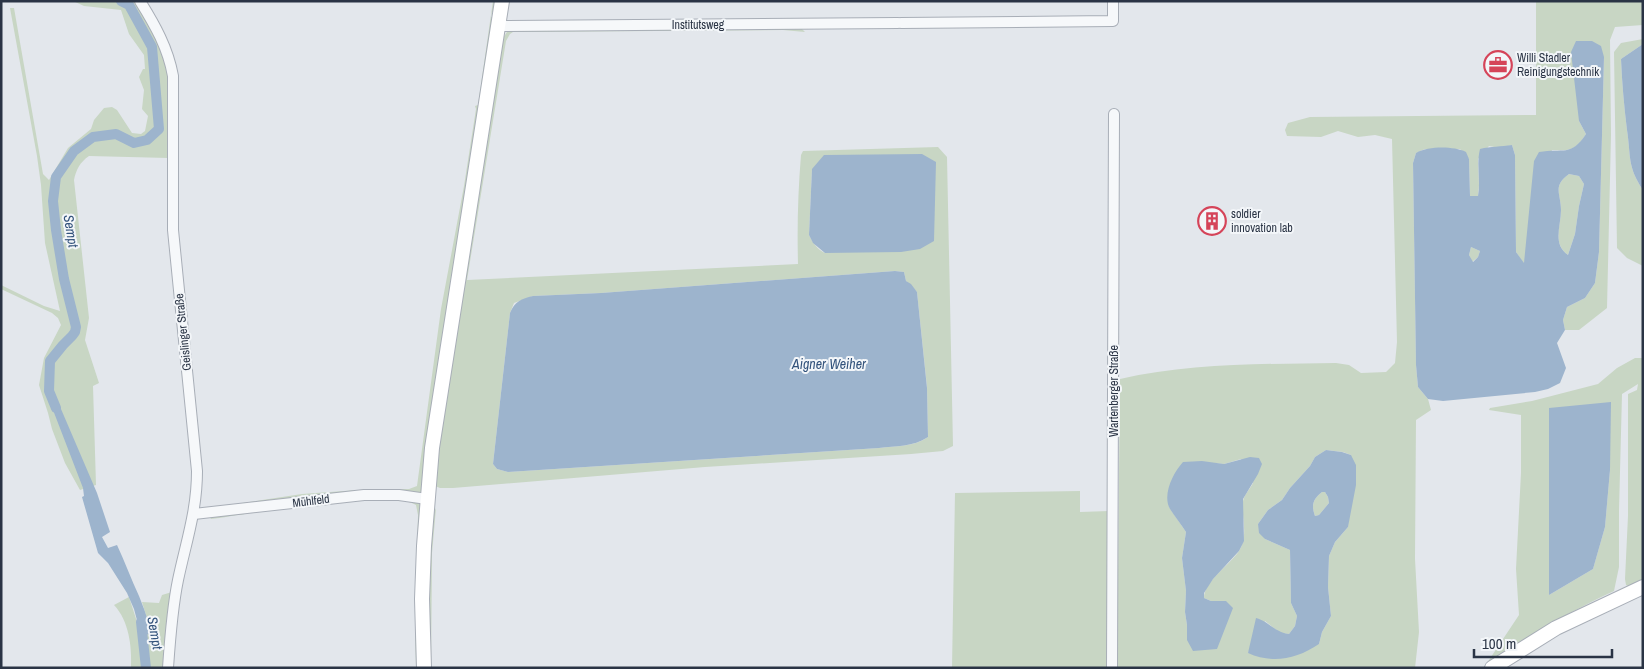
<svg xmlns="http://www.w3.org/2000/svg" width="1644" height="669" font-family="'Archivo Narrow',sans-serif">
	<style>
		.green { fill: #c8d6c4; fill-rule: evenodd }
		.water { fill: #9db4cd; fill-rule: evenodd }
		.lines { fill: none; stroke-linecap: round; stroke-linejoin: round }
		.canal { stroke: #9db4cd; stroke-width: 10 }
		.street-casing { stroke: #a8aeb7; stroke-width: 12 }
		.secondary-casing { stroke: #a8aeb7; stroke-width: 16 }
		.street { stroke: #f6f8fa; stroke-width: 10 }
		.secondary { stroke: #fff; stroke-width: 14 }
		.labels { text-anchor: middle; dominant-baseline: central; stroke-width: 4; stroke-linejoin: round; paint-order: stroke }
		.street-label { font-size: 12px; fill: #2a3445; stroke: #f3f6f9 }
		.poi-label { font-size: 12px; fill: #2a3445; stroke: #f3f6f9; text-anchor: start }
		.water-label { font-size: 14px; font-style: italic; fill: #32527b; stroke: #f3f6f9 }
	</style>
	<rect width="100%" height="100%" fill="#e3e7ec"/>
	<g class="green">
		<path d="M73,1H133C152,26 166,52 169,83L168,158L89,156C80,162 76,170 74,180L89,318L85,340L99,383L93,386L96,485L80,490L65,463L52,429L48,413L39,385L44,358L61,325L58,318L52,313L1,289V285L44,306L60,311L45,243L41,185L37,156L10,8H14L43,174L49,180L68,148L91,129L94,120L104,108L112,107L117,110L132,133L141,134L145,131L148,116L142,109L144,90L139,77L143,69H145L144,55L129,34L121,10L84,6Z"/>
		<path d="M493,1H498L496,12H492L491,17L495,18L423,492L418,493L217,507L302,494L358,490L409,489L417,486L441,309L464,186L476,109L475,106L478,105Z"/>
		<path d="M1536,1H1643V25L1615,27L1610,40L1611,135L1607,308L1579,330H1565L1563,320L1567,307L1585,298L1595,283L1599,252L1604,57L1579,121L1586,134C1576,150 1571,151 1552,150L1524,264L1516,252L1515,155L1512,145L1500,148L1489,146L1478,159L1479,185L1478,196H1470L1469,159L1460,149H1425L1416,153L1413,163L1416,365L1418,387L1428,399L1431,410L1416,420L1415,559L1419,632L1415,668H1117L1120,379C1190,363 1264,364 1336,363L1349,365L1361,373L1386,372L1395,363L1397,342L1392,139L1375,135L1358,137L1338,131L1321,137L1287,136L1285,130L1288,123L1310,117L1536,115ZM1326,450L1343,452L1351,455L1348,527L1335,542L1329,556L1328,587L1331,616L1322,632L1319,644L1248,653L1265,621L1280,633L1289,634L1295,626L1297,616L1291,603L1290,550L1265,539L1258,524L1268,510L1282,500L1290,488L1310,466L1315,457ZM1241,459L1253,483C1250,489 1244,495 1243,501C1241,518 1249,535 1239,551C1230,565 1204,581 1204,598L1211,601H1226L1187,640V625L1185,612L1186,591L1182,558L1186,532L1169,507L1168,498L1213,463L1224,464Z"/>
		<path d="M786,28L802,29L805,32L783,30L513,32L510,34L506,41L467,280L798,264C797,227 798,191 801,155L803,151L938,147L947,157L953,446L943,451L911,454L705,467L453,488H440L435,486L433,477L503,38L507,32L511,31ZM812,169L825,253C817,249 813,243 809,235ZM895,271L904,272L906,281L917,292L927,387L928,437C914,447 896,446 879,448L508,472L497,469L493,464L510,313L514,303L533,296L601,293Z"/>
		<path d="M1643,39V44L1621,59C1622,83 1624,106 1627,130C1631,156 1627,166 1643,190V266L1627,258L1617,248L1614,52L1621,43Z"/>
		<path d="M1569,174L1579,176L1584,184L1579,206L1575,234L1568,255C1552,243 1561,226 1561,210C1561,194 1552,186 1569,174Z"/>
		<path d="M1471,247L1480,251L1478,257L1472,262L1469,255Z"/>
		<path d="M1635,358H1643V581L1630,587L1626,585L1625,579L1628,516V394L1637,390L1638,384L1622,394L1619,511V567L1614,591C1568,612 1526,638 1485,666L1519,615L1516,569L1521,473V415L1489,410L1490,408L1532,401L1598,384L1617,368ZM1549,408L1610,470L1605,527L1593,569L1549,595Z"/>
		<path d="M1080,491V512L1109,511L1107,668H952L955,493Z"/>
		<path d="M1322,492H1325L1328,497L1329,503L1319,515L1315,516C1311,505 1313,499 1322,492Z"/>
		<path d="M401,497L419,503L421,506L418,668H416L415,630L418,515L416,505C387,488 249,514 211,519L210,517L297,504Z"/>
		<path d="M436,508L432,553L431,668H428L427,584L433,514Z"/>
		<path d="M172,592L163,668H131C132,646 129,621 114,605L129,597L138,625H149L142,602L159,603L162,595Z"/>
	</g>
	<g class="water">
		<path d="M1576,41H1592L1601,46L1604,57L1599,252L1595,283L1585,298L1567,307L1563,320L1565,330L1557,343L1566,368L1560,383L1548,389L1535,392L1443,401L1428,399L1418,387L1416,365L1413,163L1416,153C1429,146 1453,146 1466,152L1469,159L1470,196H1478C1481,180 1476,165 1480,149C1491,146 1501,147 1512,145L1515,155L1516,252L1524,263L1534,161L1539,152C1563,148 1571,157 1586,134L1579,121L1571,52ZM1569,174L1579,176L1584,184L1579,206L1575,234L1568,255C1552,244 1561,226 1561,210C1561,194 1552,186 1569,174ZM1471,247L1480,251L1478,257L1473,262L1469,255Z"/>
		<path d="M1643,44V190C1627,166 1631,156 1627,130C1624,106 1622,83 1621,59Z"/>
		<path d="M922,154L936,162L934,241L920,249L901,252L825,253L813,243L809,235L812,169L824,155Z"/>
		<path d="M895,271L904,272L906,281L911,284L917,292L927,388L928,437C913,447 896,446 879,448L508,472L497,469L493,464L510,313C515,301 521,299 533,296L601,293Z"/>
		<path d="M55,395L97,493L110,532L102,537L108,548L117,545C125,562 131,579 139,596C144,609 149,620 150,634L141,635L134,609L127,593L108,563L98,553L82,497L84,496L83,488L48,397Z"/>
		<path d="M1611,402L1610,470L1605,527L1593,569L1549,595V408Z"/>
		<path d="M1326,450L1342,452L1351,455L1356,465V485L1348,527L1335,542L1329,556L1328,587L1331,616L1322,632L1319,644C1297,659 1272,664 1248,653L1256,618C1270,622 1274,632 1289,634L1295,626L1297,616L1291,603L1290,550L1265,539L1259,533L1258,524L1268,510L1282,500L1290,488L1310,466L1315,457ZM1322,492H1325L1328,497L1329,503L1319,515L1315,516C1311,505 1313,499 1322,492Z"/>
		<path d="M1250,457L1259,458L1262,464L1258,474L1243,499L1244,541L1239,551L1213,579L1204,593V598L1211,601H1226L1233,608L1217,649L1193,651L1187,640V625L1185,612L1186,591L1182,558L1186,532C1181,524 1175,517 1170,509C1162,495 1173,473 1183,462L1202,461L1224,464Z"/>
	</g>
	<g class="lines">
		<g class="canal">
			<path d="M56,408L49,391L50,361L63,345L72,336L75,332L76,327L64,279L56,230L53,201L56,177L74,151L93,137L116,134L134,143L147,140L159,129L152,47L129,5L121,1"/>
			<path d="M141,622L146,668"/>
		</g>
		<defs>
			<g id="street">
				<path d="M140,1C155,25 168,48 173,76V230L197,471C197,511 186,542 178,580C172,609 170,639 168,668"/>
				<path d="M901,23L1113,21V1"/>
				<path d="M499,26L898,23"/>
				<path d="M194,514L364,495H399L427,499"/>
				<path d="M1112,668L1114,114"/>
			</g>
			<g id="secondary">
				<path d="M424,668L422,599L424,546L432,448L502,1"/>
				<path d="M1492,668L1556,628L1643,587"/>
			</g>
		</defs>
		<use href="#street" class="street-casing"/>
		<use href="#secondary" class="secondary-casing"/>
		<use href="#street" class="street"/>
		<use href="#secondary" class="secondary"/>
	</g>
	<defs>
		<symbol id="office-ring" viewBox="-11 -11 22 22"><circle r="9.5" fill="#f3f6f9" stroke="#d54459" stroke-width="1.5"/><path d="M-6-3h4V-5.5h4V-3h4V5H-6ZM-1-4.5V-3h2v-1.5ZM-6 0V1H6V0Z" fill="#d54459"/></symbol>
		<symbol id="building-ring" viewBox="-11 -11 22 22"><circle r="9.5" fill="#f3f6f9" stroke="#d54459" stroke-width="1.5"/><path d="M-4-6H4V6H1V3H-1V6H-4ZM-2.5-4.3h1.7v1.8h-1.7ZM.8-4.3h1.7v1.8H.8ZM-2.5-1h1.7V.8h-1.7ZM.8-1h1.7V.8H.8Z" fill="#d54459"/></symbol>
	</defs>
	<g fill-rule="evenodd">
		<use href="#office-ring" x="1482" y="49" width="32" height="32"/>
		<use href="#building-ring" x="1196" y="205" width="32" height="32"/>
	</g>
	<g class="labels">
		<g class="street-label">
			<text x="698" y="25">Institutsweg</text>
			<text transform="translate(183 332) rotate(-96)">Geislinger Straße</text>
			<text transform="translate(1114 391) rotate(-90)">Wartenberger Straße</text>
			<text transform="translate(311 501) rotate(-7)">Mühlfeld</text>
		</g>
		<g class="poi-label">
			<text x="1517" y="58">Willi Stadler<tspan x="1517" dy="14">Reinigungstechnik</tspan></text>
			<text x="1231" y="214">soldier<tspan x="1231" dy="14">innovation lab</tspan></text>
		</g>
		<g class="water-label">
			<text transform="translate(71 231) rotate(81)">Sempt</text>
			<text x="829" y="364">Aigner Weiher</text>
			<text transform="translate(155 633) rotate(80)">Sempt</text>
		</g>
	</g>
	<rect width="1644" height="669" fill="none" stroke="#2a3445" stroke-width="5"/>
	<path d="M1474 649v8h138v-8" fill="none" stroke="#2a3445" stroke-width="2.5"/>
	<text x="1482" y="649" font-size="15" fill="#2a3445" stroke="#f3f6f9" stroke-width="4" paint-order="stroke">100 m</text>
</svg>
